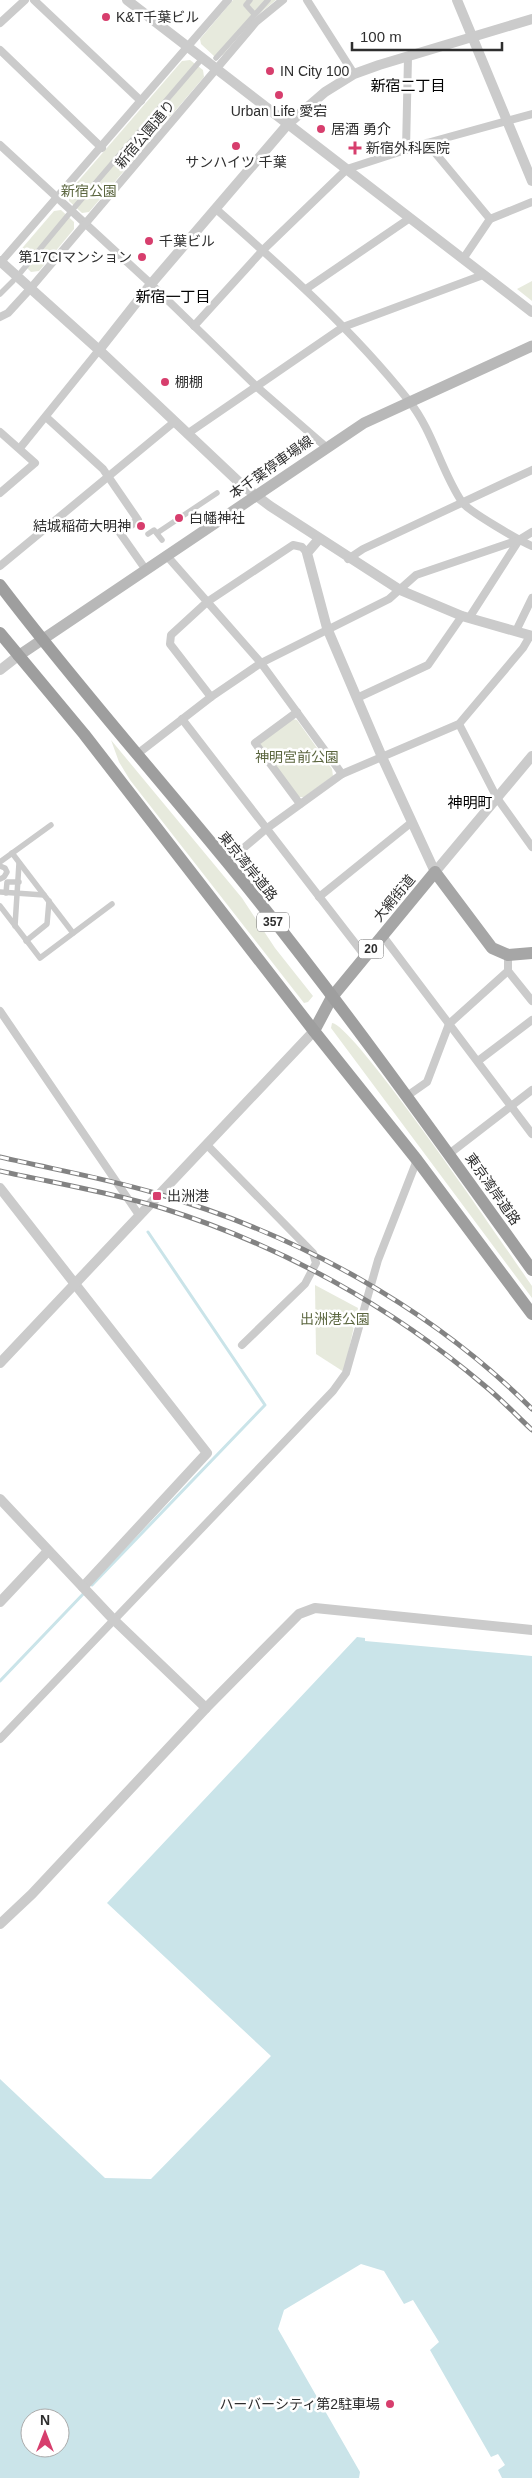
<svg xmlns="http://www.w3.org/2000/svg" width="532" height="2478" font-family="Arial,'Noto Sans JP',sans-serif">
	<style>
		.green { fill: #e7eadd }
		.water { fill: #cae4e9; fill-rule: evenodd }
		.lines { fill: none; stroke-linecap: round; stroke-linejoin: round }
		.stream { stroke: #cae4e9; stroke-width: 3 }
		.pedestrian { stroke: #cbcbcb; stroke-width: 5.5 }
		.minor { stroke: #cbcbcb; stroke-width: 8 }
		.tertiary { stroke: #cbcbcb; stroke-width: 10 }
		.secondary { stroke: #b8b8b8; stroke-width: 11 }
		.primary { stroke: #a6a6a6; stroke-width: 12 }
		.trunk { stroke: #9e9e9e; stroke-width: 12 }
		.rail-casing { stroke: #838383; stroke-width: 5 }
		.rail { stroke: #fff; stroke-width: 3; stroke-dasharray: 9; stroke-linecap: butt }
		.poi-dot { fill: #d73e6d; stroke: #fff; stroke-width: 2 }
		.labels { text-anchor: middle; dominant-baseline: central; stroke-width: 5; stroke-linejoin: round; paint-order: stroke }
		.shield { fill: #fff; stroke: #6d6d6d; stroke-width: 1 }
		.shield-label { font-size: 12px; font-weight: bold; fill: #2e2e2e }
		.poi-label { font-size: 14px; fill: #2e2e2e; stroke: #fff; text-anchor: start }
		.street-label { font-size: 14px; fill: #2e2e2e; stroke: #fff }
		.park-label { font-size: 14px; fill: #5b663f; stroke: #fff }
		.neighbourhood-label { font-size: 15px; fill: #000; stroke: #fff }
	</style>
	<rect width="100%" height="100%" fill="#fff"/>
	<g class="green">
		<path d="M233,0H276L252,20L223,55L215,57L201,44L200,39Z"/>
		<path d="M190,60L203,70L204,77L89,212L82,213L69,201L68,193L182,61Z"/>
		<path d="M61,210L74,222V229L39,271L31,272L19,260L18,253L54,211Z"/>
		<path d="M532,281V301L517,289Z"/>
		<path d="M293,719L297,720L332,769L333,776L304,797H298L261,746V741Z"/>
		<path d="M111,740L242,898L275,948L313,996L308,1002L304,1003L130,780L119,762Z"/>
		<path d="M332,1023C355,1025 509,1253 532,1286V1298L331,1028Z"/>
		<path d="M315,1285L358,1308L344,1372L316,1354Z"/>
	</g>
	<path class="water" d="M357,1637L365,1638V1641L532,1656V2478H502L498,2470L505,2465L498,2454L491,2457L430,2350L439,2342L413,2300L404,2304L384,2271L361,2264L284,2310L278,2329L360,2472L359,2478H0V2079L105,2178L151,2179L271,2056L107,1903ZM30,2418H60V2448H30Z"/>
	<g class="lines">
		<g class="stream">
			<path d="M92,1585L265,1405L148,1232"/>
			<path d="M0,1681L86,1591"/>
		</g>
		<g class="pedestrian">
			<path d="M250,0L246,5L254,14"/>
			<path d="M216,58L268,0"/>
			<path d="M74,208L200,61"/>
			<path d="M21,272L69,214"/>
			<path d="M0,294L13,281"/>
			<path d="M157,533L217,493"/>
			<path d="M148,534L154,530L162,540"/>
			<path d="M12,853L73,933"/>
			<path d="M0,862L51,825"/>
			<path d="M0,866L5,868L7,872L4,877L0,879"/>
			<path d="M0,892L44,895"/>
			<path d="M6,893L7,882H19"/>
			<path d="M0,906L40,958L112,904"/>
			<path d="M15,926L19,863"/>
			<path d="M26,941L47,924L49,901"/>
		</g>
		<g class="minor">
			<path d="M34,0L141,101"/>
			<path d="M307,0L354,74"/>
			<path d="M0,23L25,0"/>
			<path d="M0,50L102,148"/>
			<path d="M427,143L490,219L532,202"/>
			<path d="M0,145L151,284L257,387L326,447"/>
			<path d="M406,150L408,57"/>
			<path d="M216,209C284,269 353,330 409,401C433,431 441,471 462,502C468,511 520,541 532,546"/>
			<path d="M463,259L490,219"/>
			<path d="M0,263L228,0"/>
			<path d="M306,289L410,218"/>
			<path d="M0,317L8,313L30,289L256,22L283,0"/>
			<path d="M194,326L263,250L347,169L427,143L532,114"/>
			<path d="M46,417L103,469L138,520L120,533L146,570"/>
			<path d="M0,432L35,463L0,493"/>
			<path d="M187,434L343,327L483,275"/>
			<path d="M20,448L99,350"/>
			<path d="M167,556L261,663L342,774"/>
			<path d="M348,559L363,549L532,470"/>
			<path d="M0,566L173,423"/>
			<path d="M469,618L519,540"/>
			<path d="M516,631L532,598"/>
			<path d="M211,697L170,644L171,635L207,602L293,545L302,547L307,553"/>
			<path d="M357,698L428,665L462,616"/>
			<path d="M297,712L255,743L300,804"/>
			<path d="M182,719L365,956"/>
			<path d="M459,724L497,798L532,847"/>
			<path d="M136,755L211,697L261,663L389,599L416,575L519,540L532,532"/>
			<path d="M227,862L266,829L342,774L459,724L523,648L530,636"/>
			<path d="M319,897L412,822"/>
			<path d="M382,935L532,1134"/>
			<path d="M508,955V971L532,1001"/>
			<path d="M0,1011L139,1215"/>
			<path d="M478,1061L532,1020"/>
			<path d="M407,1096L427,1082L449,1024L508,971"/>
			<path d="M207,1145L313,1253L316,1263L305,1284L242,1345"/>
			<path d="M449,1154L532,1090"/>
			<path d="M0,1739L333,1391L346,1373L378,1260L417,1160"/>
		</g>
		<g class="tertiary">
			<path d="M127,0L532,312"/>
			<path d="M457,0L532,181"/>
			<path d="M0,261L99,350L241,484L270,506L400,590L462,616L532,636"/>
			<path d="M99,350L151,284L288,124L325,92L354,74L379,65L532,19"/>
			<path d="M319,539L307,553L327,628L382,757L435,872L532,756"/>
			<path d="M0,670L18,656"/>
			<path d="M0,1188L207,1453L83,1587"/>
			<path d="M0,1363L314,1031"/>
			<path d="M0,1499L113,1619L206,1708"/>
			<path d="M0,1602L48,1551"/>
			<path d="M0,1924L32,1894L206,1708L299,1614L315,1608L532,1630"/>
		</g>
		<path class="secondary" d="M18,656L364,423L532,346"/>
		<path class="primary" d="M314,1031L332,997L435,872L492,948L508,955L532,953"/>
		<g class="trunk">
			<path d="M0,585C72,680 151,769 227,862C334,993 433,1132 532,1270"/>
			<path d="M0,633L84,734L314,1031L417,1160L532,1314"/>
		</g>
		<defs>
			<g id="rail">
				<path d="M0,1157C52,1169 104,1178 155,1193C294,1233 429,1306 532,1409"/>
				<path d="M0,1171C54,1183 109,1192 162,1208C280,1245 391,1306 485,1386C501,1399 516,1415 532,1430"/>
			</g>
		</defs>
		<use href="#rail" class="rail-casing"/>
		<use href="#rail" class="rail"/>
	</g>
	<g class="poi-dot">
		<circle cx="106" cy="17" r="5"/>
		<circle cx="270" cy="71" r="5"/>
		<circle cx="279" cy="95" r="5"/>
		<circle cx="321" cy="129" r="5"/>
		<circle cx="236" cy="146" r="5"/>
		<path d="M352.5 140.5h5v5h5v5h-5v5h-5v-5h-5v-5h5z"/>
		<circle cx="149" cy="241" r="5"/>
		<circle cx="142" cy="257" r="5"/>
		<circle cx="165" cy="382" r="5"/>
		<circle cx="179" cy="518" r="5"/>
		<circle cx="141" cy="526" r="5"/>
		<rect x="152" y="1191" width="10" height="10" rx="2.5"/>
		<circle cx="390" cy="2404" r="5"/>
	</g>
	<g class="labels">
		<g class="shield">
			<rect x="257" y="912.5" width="32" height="19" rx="4"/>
			<rect x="358.5" y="939.5" width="25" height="19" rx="4"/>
		</g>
		<g class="shield-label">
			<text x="273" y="922">357</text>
			<text x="371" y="949">20</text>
		</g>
		<g class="poi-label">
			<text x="116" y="17">K&amp;T千葉ビル</text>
			<text x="280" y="71">IN City 100</text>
			<text x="279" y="111" text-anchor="middle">Urban Life 愛宕</text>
			<text x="331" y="129">居酒 勇介</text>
			<text x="366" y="148">新宿外科医院</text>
			<text x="236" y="162" text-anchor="middle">サンハイツ 千葉</text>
			<text x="159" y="241">千葉ビル</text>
			<text x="132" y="257" text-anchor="end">第17CIマンション</text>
			<text x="175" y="382">棚棚</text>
			<text x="189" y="518">白幡神社</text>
			<text x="131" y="526" text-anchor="end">結城稲荷大明神</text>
			<text x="167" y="1196">出洲港</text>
			<text x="380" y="2404" text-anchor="end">ハーバーシティ第2駐車場</text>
		</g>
		<g class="street-label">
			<text transform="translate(145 134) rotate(-50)">新宿公園通り</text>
			<text transform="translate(271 467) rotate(-35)">本千葉停車場線</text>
			<text transform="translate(248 866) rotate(51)">東京湾岸道路</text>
			<text transform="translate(394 898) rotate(-50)">大網街道</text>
			<text transform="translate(493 1189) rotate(55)">東京湾岸道路</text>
		</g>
		<g class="park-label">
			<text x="89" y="191">新宿公園</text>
			<text x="297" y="757">神明宮前公園</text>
			<text x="335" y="1319">出洲港公園</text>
		</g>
		<g class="neighbourhood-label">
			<text x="408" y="85">新宿二丁目</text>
			<text x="173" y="296">新宿一丁目</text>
			<text x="470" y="802">神明町</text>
		</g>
	</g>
	<g transform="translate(45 2433)"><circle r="24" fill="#ffffff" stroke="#ababab"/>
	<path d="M0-4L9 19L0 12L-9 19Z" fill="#d73e6d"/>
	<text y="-8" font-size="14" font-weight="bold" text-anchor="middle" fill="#2e2e2e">N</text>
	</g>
	<path d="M352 42v8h150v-8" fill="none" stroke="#2e2e2e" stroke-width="2.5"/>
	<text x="360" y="42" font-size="15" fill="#2e2e2e" stroke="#ffffff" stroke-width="4" paint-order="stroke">100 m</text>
</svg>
